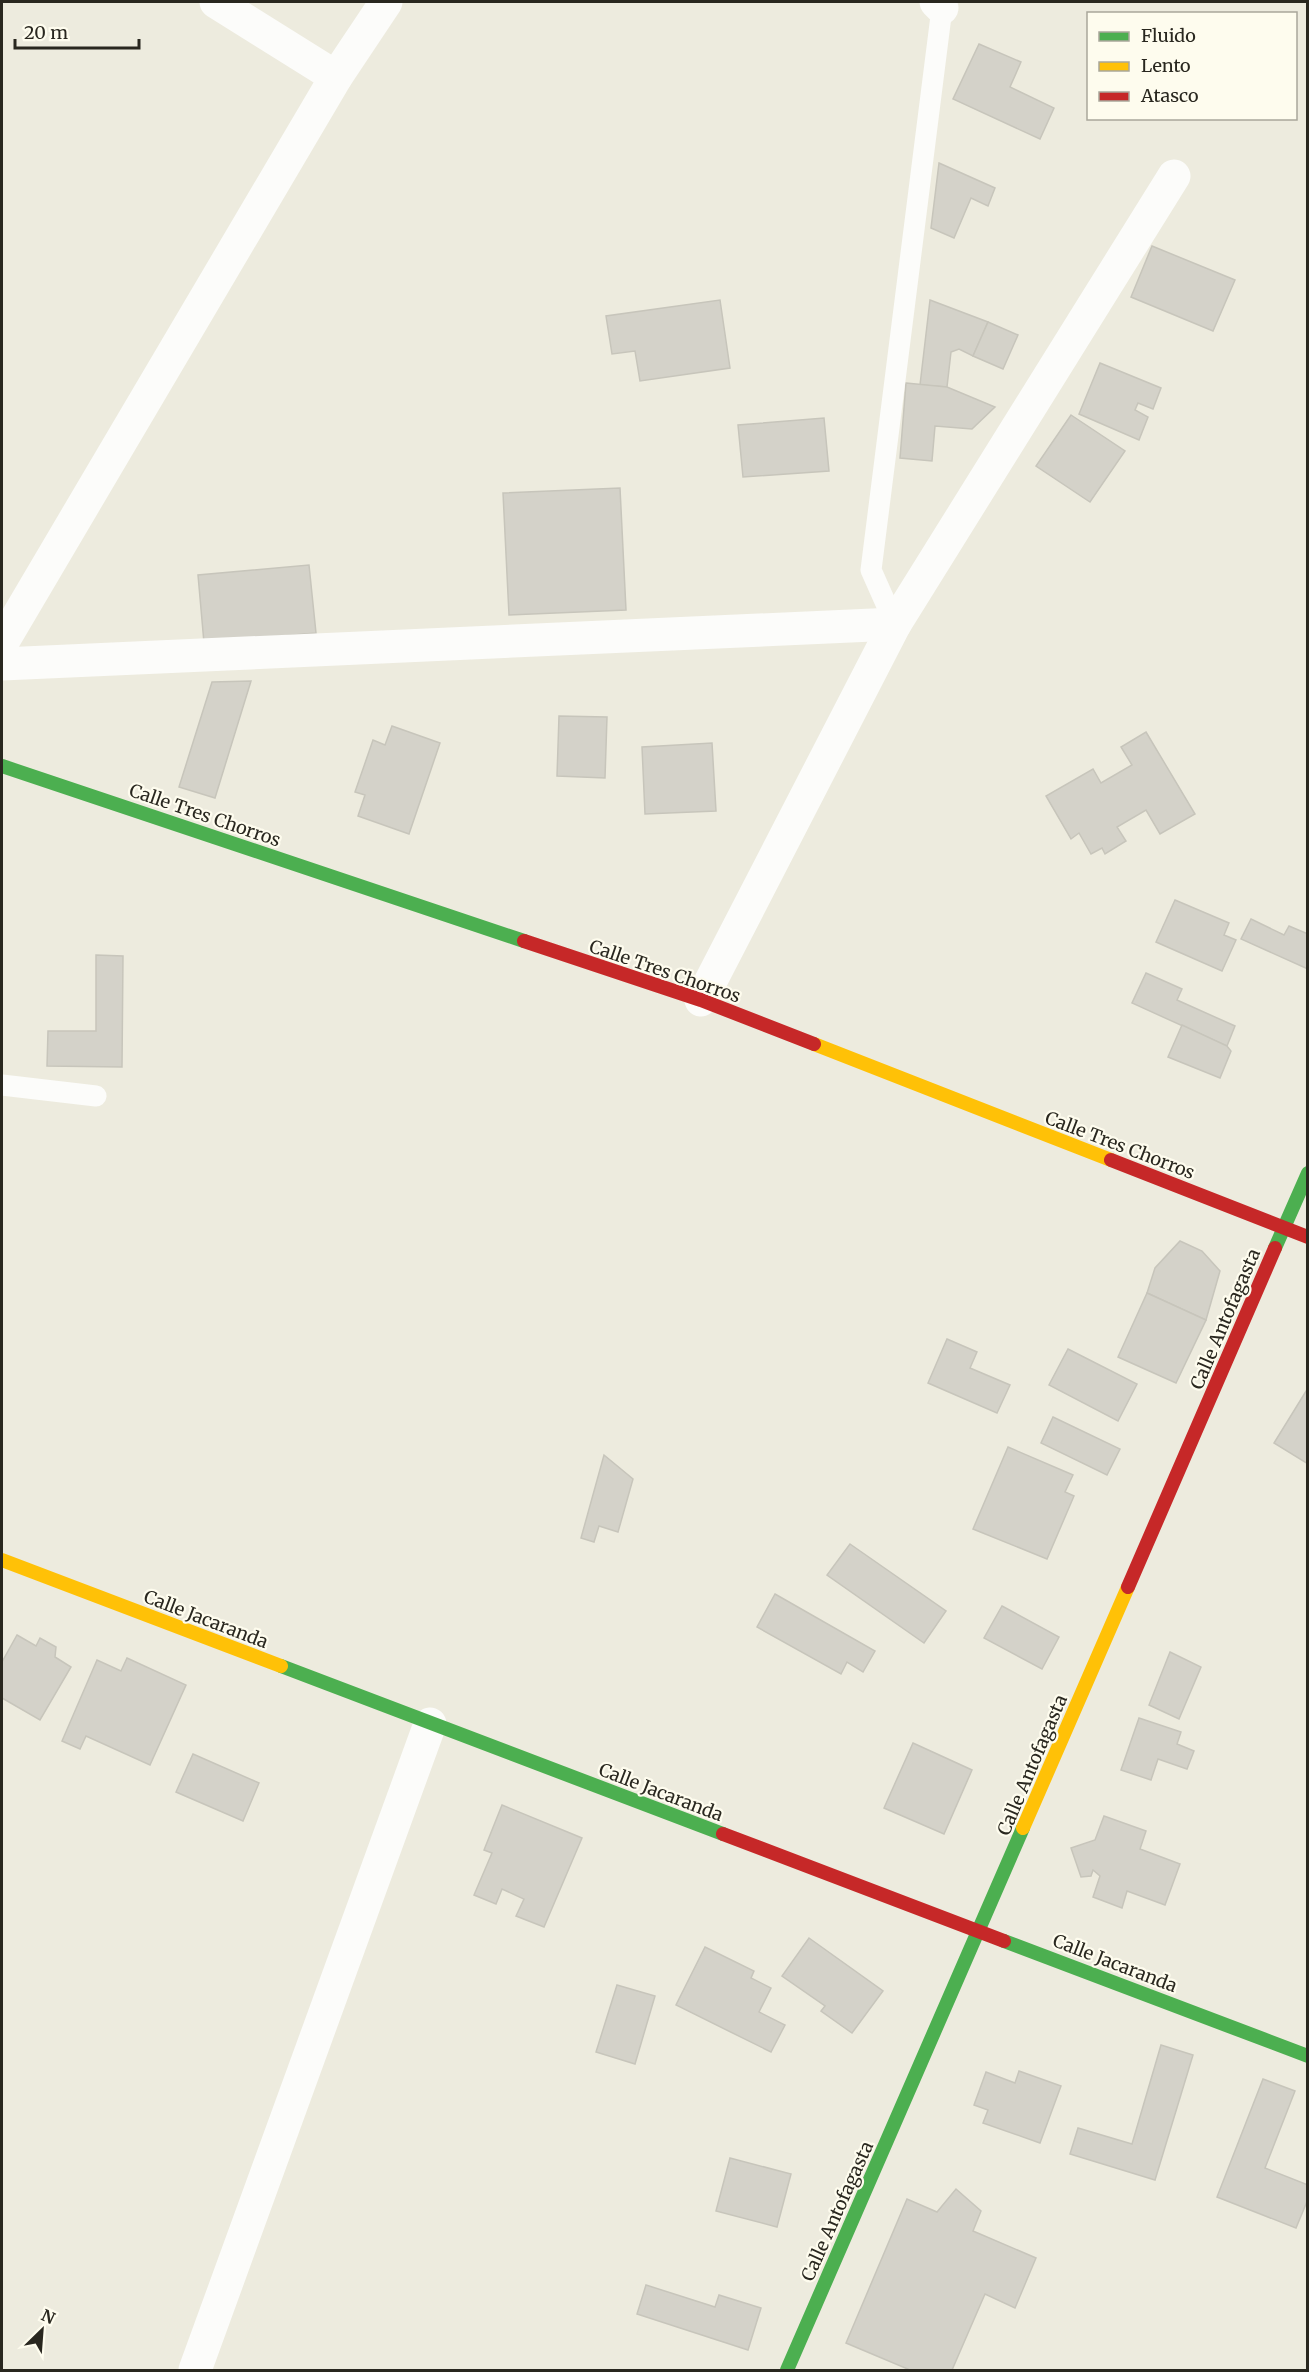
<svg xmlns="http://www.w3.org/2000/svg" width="1309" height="2372" font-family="Merriweather,serif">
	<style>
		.building { fill: #d4d2c9; stroke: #c7c5bb; stroke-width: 1.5 }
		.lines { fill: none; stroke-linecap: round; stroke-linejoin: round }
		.lane { stroke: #fcfcfa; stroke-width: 21 }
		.street { stroke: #fcfcfa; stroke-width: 33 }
		.fast { stroke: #4caf50; stroke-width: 14 }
		.slow { stroke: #ffc107; stroke-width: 14 }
		.jam { stroke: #c62828; stroke-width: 14 }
		.labels { text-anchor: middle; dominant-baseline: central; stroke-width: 4.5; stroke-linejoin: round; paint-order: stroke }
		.street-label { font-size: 18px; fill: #29271f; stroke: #fefcee }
	</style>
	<rect width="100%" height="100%" fill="#edebde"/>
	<g class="building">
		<path d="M979,44L1021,62L1010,87L1054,108L1040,139L953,99Z"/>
		<path d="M939,163L995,188L988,206L971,198L954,238L931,228Z"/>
		<path d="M1152,246L1235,280L1213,331L1131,297Z"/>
		<path d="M720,300L730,368L640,381L635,351L612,354L606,316Z"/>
		<path d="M930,300L988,322L973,356L959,349L951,352L947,387L920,385Z"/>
		<path d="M988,322L1018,335L1003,369L973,356Z"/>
		<path d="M1100,363L1161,388L1153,409L1138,403L1135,410L1148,417L1139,440L1079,414Z"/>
		<path d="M906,383L947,387L995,407L972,429L935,426L932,461L900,458Z"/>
		<path d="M1071,415L1125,451L1090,502L1036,466Z"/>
		<path d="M824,418L829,471L743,477L738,425Z"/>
		<path d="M620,488L626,610L509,615L503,493Z"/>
		<path d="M309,565L316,633L204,643L198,575Z"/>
		<path d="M251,681L215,798L179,787L212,682Z"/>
		<path d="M559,716L607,717L605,778L557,776Z"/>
		<path d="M392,726L440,743L409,834L358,816L365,795L355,792L373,740L385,745Z"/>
		<path d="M1146,732L1195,814L1160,834L1146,810L1117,827L1126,841L1105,854L1102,848L1091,854L1079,833L1071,839L1046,796L1093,769L1101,783L1132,765L1121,747Z"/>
		<path d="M712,743L716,811L645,814L642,747Z"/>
		<path d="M1175,900L1229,923L1224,935L1236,940L1222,971L1156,942Z"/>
		<path d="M1251,919L1284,935L1289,926L1308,934V969L1241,939Z"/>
		<path d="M96,955L123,956L122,1067L47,1066L48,1031H96Z"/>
		<path d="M1146,973L1182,989L1177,1000L1235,1026L1227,1046L1132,1003Z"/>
		<path d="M1182,1025L1227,1046L1231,1051L1220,1078L1168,1057Z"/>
		<path d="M1180,1241L1202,1251L1220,1271L1206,1320L1147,1293L1155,1268Z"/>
		<path d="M1147,1293L1206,1320L1176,1383L1118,1357Z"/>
		<path d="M947,1339L977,1352L970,1368L1010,1385L997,1413L928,1383Z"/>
		<path d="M1068,1349L1137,1384L1118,1421L1049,1385Z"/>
		<path d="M1308,1388V1464L1274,1443Z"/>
		<path d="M1053,1417L1120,1449L1107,1475L1041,1443Z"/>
		<path d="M1008,1447L1073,1475L1065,1492L1074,1496L1047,1559L973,1529Z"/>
		<path d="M604,1455L633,1479L618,1532L599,1526L594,1542L581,1538Z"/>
		<path d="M850,1544L946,1611L924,1643L827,1575Z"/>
		<path d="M775,1594L875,1651L863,1672L847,1662L841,1674L757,1627Z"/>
		<path d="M1002,1606L1059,1637L1042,1669L984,1638Z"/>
		<path d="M17,1635L36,1646L40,1638L56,1647L55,1657L71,1667L40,1720L2,1698V1662Z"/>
		<path d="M1170,1652L1201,1667L1179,1719L1149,1705Z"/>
		<path d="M127,1658L186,1685L150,1765L86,1736L80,1749L62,1741L97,1660L121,1671Z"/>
		<path d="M1139,1718L1181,1732L1177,1744L1194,1751L1187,1769L1158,1759L1151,1780L1121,1770Z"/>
		<path d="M913,1743L972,1770L944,1834L884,1808Z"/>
		<path d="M193,1754L259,1783L243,1821L176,1792Z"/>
		<path d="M502,1805L582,1838L544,1927L516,1916L524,1899L502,1889L496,1904L474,1895L492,1853L484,1850Z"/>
		<path d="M1104,1816L1146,1831L1140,1849L1180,1864L1165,1905L1127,1891L1122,1908L1093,1897L1100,1876L1093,1870L1091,1876L1081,1877L1071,1848L1095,1840Z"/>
		<path d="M809,1938L883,1991L852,2033L821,2011L825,2006L782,1976Z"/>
		<path d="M705,1947L754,1971L751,1978L771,1988L759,2012L785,2025L771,2052L676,2005Z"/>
		<path d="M617,1985L655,1996L635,2064L596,2052Z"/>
		<path d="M1161,2045L1193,2055L1155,2180L1070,2154L1078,2128L1132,2144Z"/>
		<path d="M1019,2071L1061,2086L1040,2143L983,2123L988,2110L974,2105L986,2072L1015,2083Z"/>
		<path d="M1263,2079L1295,2091L1265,2168L1308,2185V2199L1296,2228L1217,2197Z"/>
		<path d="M730,2158L791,2174L777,2227L716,2211Z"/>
		<path d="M956,2189L981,2211L973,2231L1036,2258L1015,2308L985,2294L952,2370H910L846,2343L907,2199L937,2212Z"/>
		<path d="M646,2285L715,2307L719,2295L761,2308L748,2350L637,2314Z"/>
	</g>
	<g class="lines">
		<g class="lane">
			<path d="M895,624L871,570L942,8"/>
			<path d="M2,1085L96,1096"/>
		</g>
		<g class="street">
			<path d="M216,2L336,77"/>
			<path d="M936,2L942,8"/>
			<path d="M2,643L336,77L386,2"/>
			<path d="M2,664L895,624"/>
			<path d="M701,1000L895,624L1174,176"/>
			<path d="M195,2370L430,1724"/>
		</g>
		<g class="fast">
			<path d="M2,766L524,941"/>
			<path d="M1275,1248L1308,1173"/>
			<path d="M281,1666L723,1834"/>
			<path d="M1004,1941L1308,2056"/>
			<path d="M787,2370L1023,1828"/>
		</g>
		<g class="slow">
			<path d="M814,1044L1111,1160"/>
			<path d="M2,1560L281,1666"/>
			<path d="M1023,1828L1128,1587"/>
		</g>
		<g class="jam">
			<path d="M524,941L701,1000L814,1044"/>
			<path d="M1111,1160L1308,1237"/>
			<path d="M1128,1587L1275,1248"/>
			<path d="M723,1834L1004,1941"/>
		</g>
	</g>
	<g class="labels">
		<g class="street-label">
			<text transform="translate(205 815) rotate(19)">Calle Tres Chorros</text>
			<text transform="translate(665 971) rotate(19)">Calle Tres Chorros</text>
			<text transform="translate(1120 1145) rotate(21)">Calle Tres Chorros</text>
			<text transform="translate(1225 1319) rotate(-67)">Calle Antofagasta</text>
			<text transform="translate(206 1619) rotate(21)">Calle Jacaranda</text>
			<text transform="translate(1032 1765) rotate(-67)">Calle Antofagasta</text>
			<text transform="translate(661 1792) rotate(21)">Calle Jacaranda</text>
			<text transform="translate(1115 1963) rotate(21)">Calle Jacaranda</text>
			<text transform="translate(837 2211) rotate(-66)">Calle Antofagasta</text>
		</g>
	</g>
	<rect width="1309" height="2372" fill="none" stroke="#29271f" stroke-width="6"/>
	<rect x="1087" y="12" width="210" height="108" fill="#fefcee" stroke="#a9a79b" stroke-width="1.5"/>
	<rect x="1099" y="32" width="30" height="9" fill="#4caf50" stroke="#a9a79b" stroke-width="1.5"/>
	<text x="1141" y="42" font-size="18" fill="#29271f">Fluido</text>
	<rect x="1099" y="62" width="30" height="9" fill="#ffc107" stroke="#a9a79b" stroke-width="1.5"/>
	<text x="1141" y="72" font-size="18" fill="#29271f">Lento</text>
	<rect x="1099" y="92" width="30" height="9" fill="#c62828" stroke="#a9a79b" stroke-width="1.5"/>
	<text x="1141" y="102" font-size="18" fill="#29271f">Atasco</text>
	<g transform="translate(42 2330) rotate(25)" stroke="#fefcee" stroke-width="4.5" paint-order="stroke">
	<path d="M0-4.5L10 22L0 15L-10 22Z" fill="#29271f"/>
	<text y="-9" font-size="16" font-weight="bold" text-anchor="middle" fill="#29271f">N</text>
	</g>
	<path d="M15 39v9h124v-9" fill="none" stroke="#29271f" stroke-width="3"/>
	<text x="24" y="39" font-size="18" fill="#29271f" stroke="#fefcee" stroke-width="4.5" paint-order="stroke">20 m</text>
</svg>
